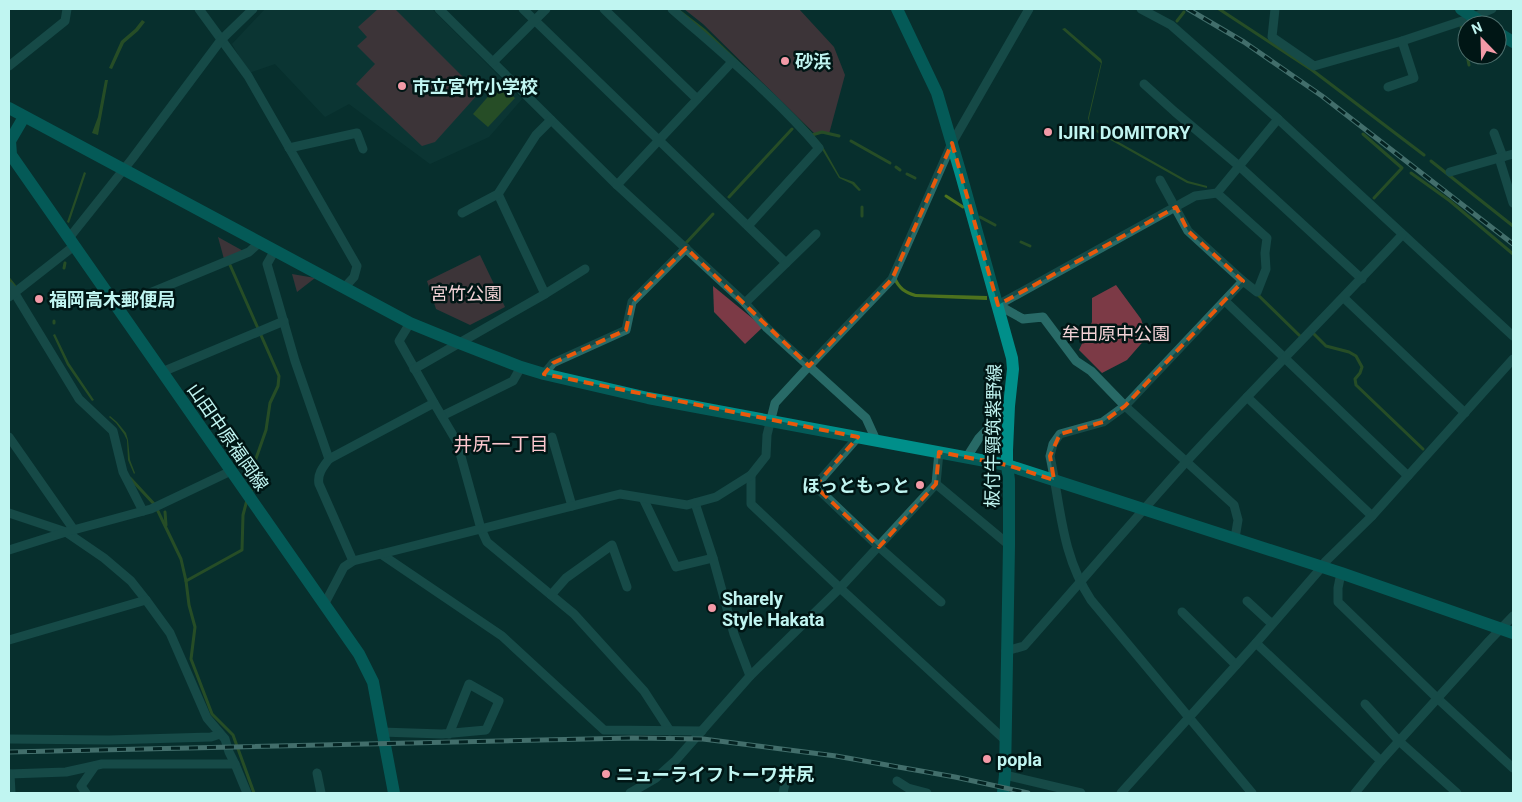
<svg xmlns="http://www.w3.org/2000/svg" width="1522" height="802" font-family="Roboto,'Noto Sans JP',sans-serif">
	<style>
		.built { fill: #113d3b }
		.green { fill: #7c3a46 }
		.water { fill: #4d721d }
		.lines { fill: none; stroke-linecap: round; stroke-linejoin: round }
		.stream { stroke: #4d721d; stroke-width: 3 }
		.street { stroke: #286a67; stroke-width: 9 }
		.secondary { stroke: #008f8a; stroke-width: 12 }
		.rail-casing { stroke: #8abbb7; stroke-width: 5 }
		.rail { stroke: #001615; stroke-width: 3; stroke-dasharray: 9; stroke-linecap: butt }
		.marked { fill: none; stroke: #e8590c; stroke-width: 4; stroke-dasharray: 10 6; stroke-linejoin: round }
		.poi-dot { fill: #f39aa7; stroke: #001615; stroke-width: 2 }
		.labels { text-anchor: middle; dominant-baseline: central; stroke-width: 5; stroke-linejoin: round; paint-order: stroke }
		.poi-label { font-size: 18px; font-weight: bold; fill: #c0f5f1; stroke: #001615; text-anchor: start }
		.park-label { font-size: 18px; fill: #f2d2d6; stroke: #001615 }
		.street-label { font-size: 18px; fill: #c0f5f1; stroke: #001615 }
		.neighbourhood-label { font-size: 19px; fill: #fcc7ce; stroke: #001615 }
	</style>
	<rect width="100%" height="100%" fill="#072f2d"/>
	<path class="built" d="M265,9H432L522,99L489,137L430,164L349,104L325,117L275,64L249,73L232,44Z"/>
	<g class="green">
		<path d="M378,9H395L479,93L435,142L422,146L356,84L375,64L357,46L367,37L358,27Z"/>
		<path d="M684,9H799L834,47L845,75L829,134L814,133L703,24Z"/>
		<path d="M218,237L245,252L224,259Z"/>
		<path d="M480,255L505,307L470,325L436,309L427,281Z"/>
		<path d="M292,274L315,278L297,292Z"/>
		<path d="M1116,285L1141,319L1147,337L1127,360L1102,373L1079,350L1092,322V298Z"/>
		<path d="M713,286L763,327L745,344L714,312Z"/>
	</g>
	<g class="water">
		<path d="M674,9H679L705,29L801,121L813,134L822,145L840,177L854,182L861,190L859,191L852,184L839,178L820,146Z"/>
		<path d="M142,20L145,22L138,31L124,43L112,69L109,68L121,41L135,29Z"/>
		<path d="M1065,28L1101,59L1102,62L1089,118L1090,125L1092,127L1188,181L1207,186V188L1187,183L1091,129L1088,118L1101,63L1062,29Z"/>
		<path d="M105,80H108L98,135L92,133L98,117Z"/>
		<path d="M499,84L515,98L488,127L473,114Z"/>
		<path d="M84,172L86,173L69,223L67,222Z"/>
		<path d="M896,277C900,287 906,291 916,294L987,296V300L915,297C904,294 898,289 893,279Z"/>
		<path d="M55,334L69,363L94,400L92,401L67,365L53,335Z"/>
		<path d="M110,416L117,422L126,433L128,440L130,460L135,473L134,474L128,460L127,440L124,434L116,423L109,417Z"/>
	</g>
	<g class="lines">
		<g class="stream">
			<path d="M1219,9L1312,70L1424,155"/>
			<path d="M1177,21L1184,12"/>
			<path d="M1461,26L1469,65"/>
			<path d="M1363,134L1402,168L1374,198"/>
			<path d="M812,135L822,132L839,136"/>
			<path d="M851,141L890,163"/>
			<path d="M1431,161L1513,226"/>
			<path d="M896,167L900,170"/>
			<path d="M1411,173L1450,201L1513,254"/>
			<path d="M907,174L915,178"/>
			<path d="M946,196L963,207"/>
			<path d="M729,197L792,129"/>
			<path d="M862,207V216"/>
			<path d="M980,217L995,225"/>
			<path d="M1021,242L1030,246"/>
			<path d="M686,243L713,214"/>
			<path d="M230,265L279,376L278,386L270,403L266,430L253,467L254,481L251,492"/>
			<path d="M64,268L65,263"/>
			<path d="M9,279L17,289"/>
			<path d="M1257,294L1300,336"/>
			<path d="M54,323V321"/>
			<path d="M1313,333L1326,346L1349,352L1356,356L1362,367L1360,373L1355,379L1356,385L1423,449"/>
			<path d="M130,478L155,505L181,559L186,581L189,605L195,627L191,659L212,714L233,735L254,793"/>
			<path d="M165,512L166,525"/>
			<path d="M186,581L242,550L243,515L247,500"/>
		</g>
		<g class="street">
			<path d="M199,9L248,76L357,266L354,277L344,288"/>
			<path d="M439,9L617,185L745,303L767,328L866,418L876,440"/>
			<path d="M523,9L786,263"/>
			<path d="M604,9L697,99"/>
			<path d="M672,9C722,53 776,97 819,148L748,226"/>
			<path d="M1141,9L1171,25L1278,119L1513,336"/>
			<path d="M1275,9L1272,37L1314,66L1402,41L1474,17L1492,9"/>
			<path d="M493,62L546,9"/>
			<path d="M9,66L65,21L67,9"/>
			<path d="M1144,84L1175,112L1239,166L1362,279"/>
			<path d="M1388,87L1414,78L1402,41"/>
			<path d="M1494,133L1503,157"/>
			<path d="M289,148L357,133L363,149"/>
			<path d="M1499,158L1513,203"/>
			<path d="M1450,172L1513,154"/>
			<path d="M1160,180L1188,231L1243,281"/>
			<path d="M617,185L732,62"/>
			<path d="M1217,193L1267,238L1265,253L1266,269L1257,292L1243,281L1125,406L1103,422L1060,434L1053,444L1050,456C1061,508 1061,554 1091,600L1252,793"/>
			<path d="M498,194L545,294"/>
			<path d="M462,213L498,194L536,135L551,120"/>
			<path d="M69,238L132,159L221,40L253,9"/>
			<path d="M275,250L267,264L295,361L329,459C323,467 317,474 319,484L353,561L344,567L324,605"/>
			<path d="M9,286L14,292L79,399L113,431L123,472L143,511"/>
			<path d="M9,297L74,246"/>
			<path d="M1344,298L1465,413"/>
			<path d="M1225,301L1408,476"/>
			<path d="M745,303L816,234"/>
			<path d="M116,307L249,252L260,242"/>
			<path d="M410,323L399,341L434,403"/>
			<path d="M414,369L545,294L585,269"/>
			<path d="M162,372L284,321"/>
			<path d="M544,374L553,363L626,330L632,302L686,248"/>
			<path d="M1247,397L1372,516"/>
			<path d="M442,416L513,381L521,367"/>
			<path d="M9,437L74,530"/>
			<path d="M552,437L572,506"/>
			<path d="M858,437L815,486L879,547L941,602"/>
			<path d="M967,457L979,438L1009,406"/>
			<path d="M329,459L434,403L457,442L481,529L487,542L574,614L644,691L670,731"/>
			<path d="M751,475V504L840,588L1005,740"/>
			<path d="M936,484L1009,545"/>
			<path d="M643,498L676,567L713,558"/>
			<path d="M695,503L713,558L734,634L750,676"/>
			<path d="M9,513L66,532L104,558L131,581L146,600L170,633L207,718L225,739L229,752L235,764L247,793"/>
			<path d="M1235,538L1238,520L1234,505L1125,406L1091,371L1076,361L1043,317L1023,319L998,305L1195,196L1217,193L1278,119"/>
			<path d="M9,550L66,532L151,509L231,471"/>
			<path d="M381,554L502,636L604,730L702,731"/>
			<path d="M353,561L620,494L687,505L716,497L751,475L766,456L767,435L775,403L809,366L892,279L952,143L1029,9"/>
			<path d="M1341,573L1338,588V602L1437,698L1513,768"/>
			<path d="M551,595L566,578L612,545L627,587"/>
			<path d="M1247,601L1272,624"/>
			<path d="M1182,612L1236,665"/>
			<path d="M9,640L146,600"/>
			<path d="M1256,643L1381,761"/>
			<path d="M1006,651L1024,646C1078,585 1131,523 1186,462C1257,385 1331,311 1402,235"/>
			<path d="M1365,704L1399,741L1457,793"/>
			<path d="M381,732L442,734L486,730L499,701L469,684L449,734"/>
			<path d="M9,739L109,740L211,737L220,734"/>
			<path d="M317,773L321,793"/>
			<path d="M9,774L66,772L102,764H235"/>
			<path d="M10,774L11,793"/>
			<path d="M1005,775L1081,793"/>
			<path d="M897,781L908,788L927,793"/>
			<path d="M86,793L81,786L95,766"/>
			<path d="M630,793L656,778L676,760L750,676L840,588L936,484L939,452"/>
			<path d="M783,793L788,770"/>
			<path d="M1121,793L1256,643L1322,567L1325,562L1372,516L1513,359"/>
			<path d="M1355,793L1381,761L1489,641L1513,616"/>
		</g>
		<g class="secondary">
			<path d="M897,9L937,93L960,171L1012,358L1013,369L1009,406L1007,450V465L1009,480V545L1005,775L1003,793"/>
			<path d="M1461,9L1486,25"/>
			<path d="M1497,32L1513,42"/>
			<path d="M9,108L410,323L459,343L521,367L544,374L648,398L1007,465L1341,573L1513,633"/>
			<path d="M24,117L10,141L11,155L359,654L373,682L394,793"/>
		</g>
		<defs>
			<g id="rail">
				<path d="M1188,9L1244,42L1322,96L1513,244"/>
				<path d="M9,752L632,738L703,739L836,756L955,777L1028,793"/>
			</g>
		</defs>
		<use href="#rail" class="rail-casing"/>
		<use href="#rail" class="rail"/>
	</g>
	<path d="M0 0H1522V802H0ZM952,143L998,305L1176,207L1188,231L1243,281L1125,406L1103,422L1060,434L1050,456L1054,480L1007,465L939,452L936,484L879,547L815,486L858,437L544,374L553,363L626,330L632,302L686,248L809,366L892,279Z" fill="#072f2d" fill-opacity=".55" fill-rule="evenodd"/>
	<path class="marked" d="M952,143L998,305L1176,207L1188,231L1243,281L1125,406L1103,422L1060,434L1050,456L1054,480L1007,465L939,452L936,484L879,547L815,486L858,437L544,374L553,363L626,330L632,302L686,248L809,366L892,279Z"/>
	<g class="poi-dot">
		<circle cx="785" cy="61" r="5"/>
		<circle cx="402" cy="86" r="5"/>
		<circle cx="1048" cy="132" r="5"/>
		<circle cx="39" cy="299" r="5"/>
		<circle cx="920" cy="485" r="5"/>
		<circle cx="712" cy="608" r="5"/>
		<circle cx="987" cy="759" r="5"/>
		<circle cx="606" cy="774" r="5"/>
	</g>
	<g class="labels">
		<g class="poi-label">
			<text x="795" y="61">砂浜</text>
			<text x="412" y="86">市立宮竹小学校</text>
			<text x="1058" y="132">IJIRI DOMITORY</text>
			<text x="49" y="299">福岡高木郵便局</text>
			<text x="910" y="485" text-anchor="end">ほっともっと</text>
			<text x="722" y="598">Sharely<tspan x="722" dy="21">Style Hakata</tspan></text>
			<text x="997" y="759">popla</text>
			<text x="616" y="774">ニューライフトーワ井尻</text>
		</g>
		<g class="park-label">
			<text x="466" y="293">宮竹公園</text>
			<text x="1116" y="333">牟田原中公園</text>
		</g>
		<g class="street-label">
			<text transform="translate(993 436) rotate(-89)">板付牛頸筑紫野線</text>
			<text transform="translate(228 437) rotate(55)">山田中原福岡線</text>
		</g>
		<g class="neighbourhood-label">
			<text x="501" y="444">井尻一丁目</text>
		</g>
	</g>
	<rect width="1522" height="802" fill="none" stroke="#c0f5f1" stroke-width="20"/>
	<g transform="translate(1482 40) rotate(337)"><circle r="24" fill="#001615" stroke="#4d6f6d"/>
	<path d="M0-4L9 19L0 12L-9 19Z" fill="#f39aa7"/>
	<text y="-8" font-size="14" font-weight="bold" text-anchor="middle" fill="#c0f5f1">N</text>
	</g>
</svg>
